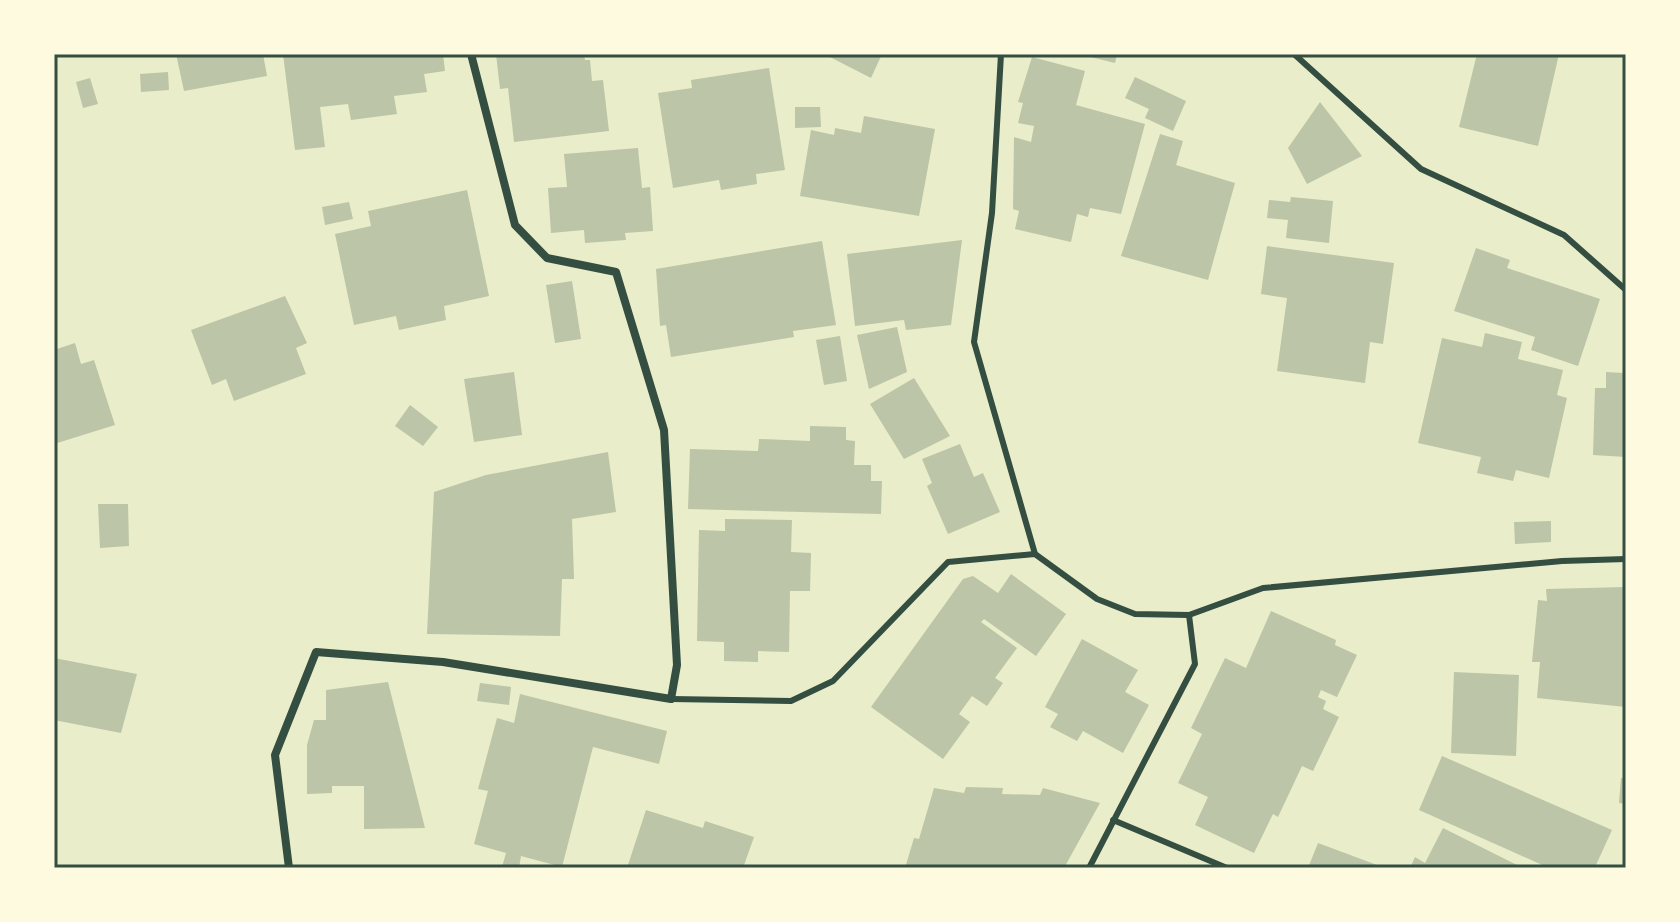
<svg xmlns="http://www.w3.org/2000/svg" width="1680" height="922" font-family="'Noto Sans',sans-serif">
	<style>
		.building { fill: #bcc5a7 }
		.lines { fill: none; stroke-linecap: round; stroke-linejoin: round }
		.service { stroke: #344e41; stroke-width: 6 }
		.minor { stroke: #344e41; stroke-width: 8 }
		.neatline { fill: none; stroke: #344e41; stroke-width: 3 }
	</style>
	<rect width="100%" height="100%" fill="#e9edc9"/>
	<g class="building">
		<path d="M176,54H263L267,76L184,91Z"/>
		<path d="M283,54H443L445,71L424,74L427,92L394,96L397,114L351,120L348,104L320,107L325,147L295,150Z"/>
		<path d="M496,54H584L585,60H590L592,81L603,80L609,131L514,142L508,88L500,89Z"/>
		<path d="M824,54H882L871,78Z"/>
		<path d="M1078,54H1117L1115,63Z"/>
		<path d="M1477,54H1559L1538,146L1459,127Z"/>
		<path d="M1032,57L1085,71L1076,105L1145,124L1121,214L1090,208L1088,217L1077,214L1071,242L1015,229L1019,211L1013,209L1014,137L1031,142L1034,126L1018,123L1023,103L1018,102Z"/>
		<path d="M769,68L785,170L756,174L757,184L721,190L719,180L673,188L658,93L692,88L691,80Z"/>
		<path d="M168,72L169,90L141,92L140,74Z"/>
		<path d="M1135,77L1186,101L1173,131L1145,118L1149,109L1125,98Z"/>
		<path d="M90,78L98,104L83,108L76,82Z"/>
		<path d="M1320,102L1362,156L1307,184L1288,148Z"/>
		<path d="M795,107H820L821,127L795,128Z"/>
		<path d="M864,116L935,129L919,216L800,196L811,130L834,135L835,128L861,133Z"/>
		<path d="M1160,134L1183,141L1176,165L1235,183L1208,280L1121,256Z"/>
		<path d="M638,148L642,188L650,187L653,231L625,233L626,240L585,243L584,230L551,233L548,188L567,187L564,154Z"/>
		<path d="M467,190L489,296L444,306L446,320L399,330L396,316L354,325L335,234L371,226L368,211Z"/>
		<path d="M1291,197L1333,201L1329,243L1286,238L1288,220L1267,218L1269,200L1290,202Z"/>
		<path d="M349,202L353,219L325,225L322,207Z"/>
		<path d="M962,240L951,325L906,330L904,320L855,326L847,254Z"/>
		<path d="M822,241L836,325L793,331L794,337L671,357L666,325L660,326L656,269Z"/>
		<path d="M1267,246L1394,263L1383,344L1370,342L1365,383L1277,371L1287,298L1261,294Z"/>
		<path d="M1476,248L1510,260L1507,268L1600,299L1578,366L1531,350L1535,337L1454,311Z"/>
		<path d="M572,281L581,339L555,343L546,285Z"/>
		<path d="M285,296L307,343L296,348L306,374L234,401L226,379L212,385L191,330Z"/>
		<path d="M897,327L907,372L869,389L857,335Z"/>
		<path d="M1485,333L1522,342L1518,359L1563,370L1557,395L1567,398L1549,478L1516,470L1513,481L1477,473L1481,457L1418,443L1442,338L1482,347Z"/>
		<path d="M840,336L847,381L824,385L816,340Z"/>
		<path d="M75,343L81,364L94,360L115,425L54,444V350Z"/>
		<path d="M1624,363L1626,457L1593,455L1595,388H1606V372L1623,373Z"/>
		<path d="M514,372L522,435L474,442L464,379Z"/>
		<path d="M914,378L950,436L904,459L870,404Z"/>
		<path d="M410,405L438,427L423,446L395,426Z"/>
		<path d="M810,426L846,427V440L855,441L854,465H871V481H882L881,514L688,509L690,449L758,451L759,439L810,441Z"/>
		<path d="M960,444L974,477L983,473L1000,512L948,534L927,486L932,483L922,459Z"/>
		<path d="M608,452L616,512L572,519L574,579H562L560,636L427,634L434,492L486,475Z"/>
		<path d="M98,504H128L129,546L100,548Z"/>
		<path d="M725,519L792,520L791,552L811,553L810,591H790L789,652L758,651V662L724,661V642L697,641L699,530L725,531Z"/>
		<path d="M1551,521V542L1515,544L1514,522Z"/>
		<path d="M1011,574L1066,614L1036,656L984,619L981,622L1017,648L995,678L1003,683L987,706L972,696L959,714L970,722L943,759L871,707L963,579L973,576L998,593Z"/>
		<path d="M1626,587V707L1537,698L1540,662H1532L1538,600L1547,601L1546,589Z"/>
		<path d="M1271,611L1336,640L1335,645L1357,655L1337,697L1321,690L1318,697L1326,701L1323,709L1339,717L1313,771L1302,766L1278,817L1273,814L1254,853L1195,825L1208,797L1178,783L1202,734L1191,728L1225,658L1246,668Z"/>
		<path d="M1082,639L1138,670L1125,692L1149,705L1123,753L1083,731L1077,741L1050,727L1058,714L1045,707Z"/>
		<path d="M54,658L137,674L121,733L54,720Z"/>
		<path d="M1454,672L1519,675L1516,756L1451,753Z"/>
		<path d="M388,682L425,828L364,829V786H332V793L307,794V745L314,720H326V690Z"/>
		<path d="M480,683L511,687L509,705L477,701Z"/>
		<path d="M520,694L667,731L659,764L593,747L562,867L521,856L519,868L502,867L506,853L474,844L488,791L478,789L497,718L514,723Z"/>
		<path d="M1442,756L1612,830L1596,865L1549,868L1419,810Z"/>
		<path d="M1621,778H1626V804L1619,803Z"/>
		<path d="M966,787L1003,788L1002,794L1040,795L1043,788L1100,803L1064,868H905L914,838L919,839L934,788L964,793Z"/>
		<path d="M646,810L703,828L705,821L754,837L743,868H627Z"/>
		<path d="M1443,828L1523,868H1410L1415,857L1425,863Z"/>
		<path d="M1318,843L1385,868H1308Z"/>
	</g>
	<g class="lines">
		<g class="service">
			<path d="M1001,54L992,213L974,342L1035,554"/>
			<path d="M1294,54L1421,169L1564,235L1626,290"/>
			<path d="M671,699L791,701L833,681L948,562L1035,554L1097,599L1135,614L1189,615L1263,588L1562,561L1626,559"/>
			<path d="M1113,820L1227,868"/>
			<path d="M1089,868L1195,664L1189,615"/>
		</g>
		<path class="minor" d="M289,868L275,755L316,652L443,662L671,699L677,665L664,430L616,272L547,258L515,225L471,54"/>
	</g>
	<rect width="1680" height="922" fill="none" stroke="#fefae0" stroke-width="112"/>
	<rect x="56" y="56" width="1568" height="810" class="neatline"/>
</svg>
